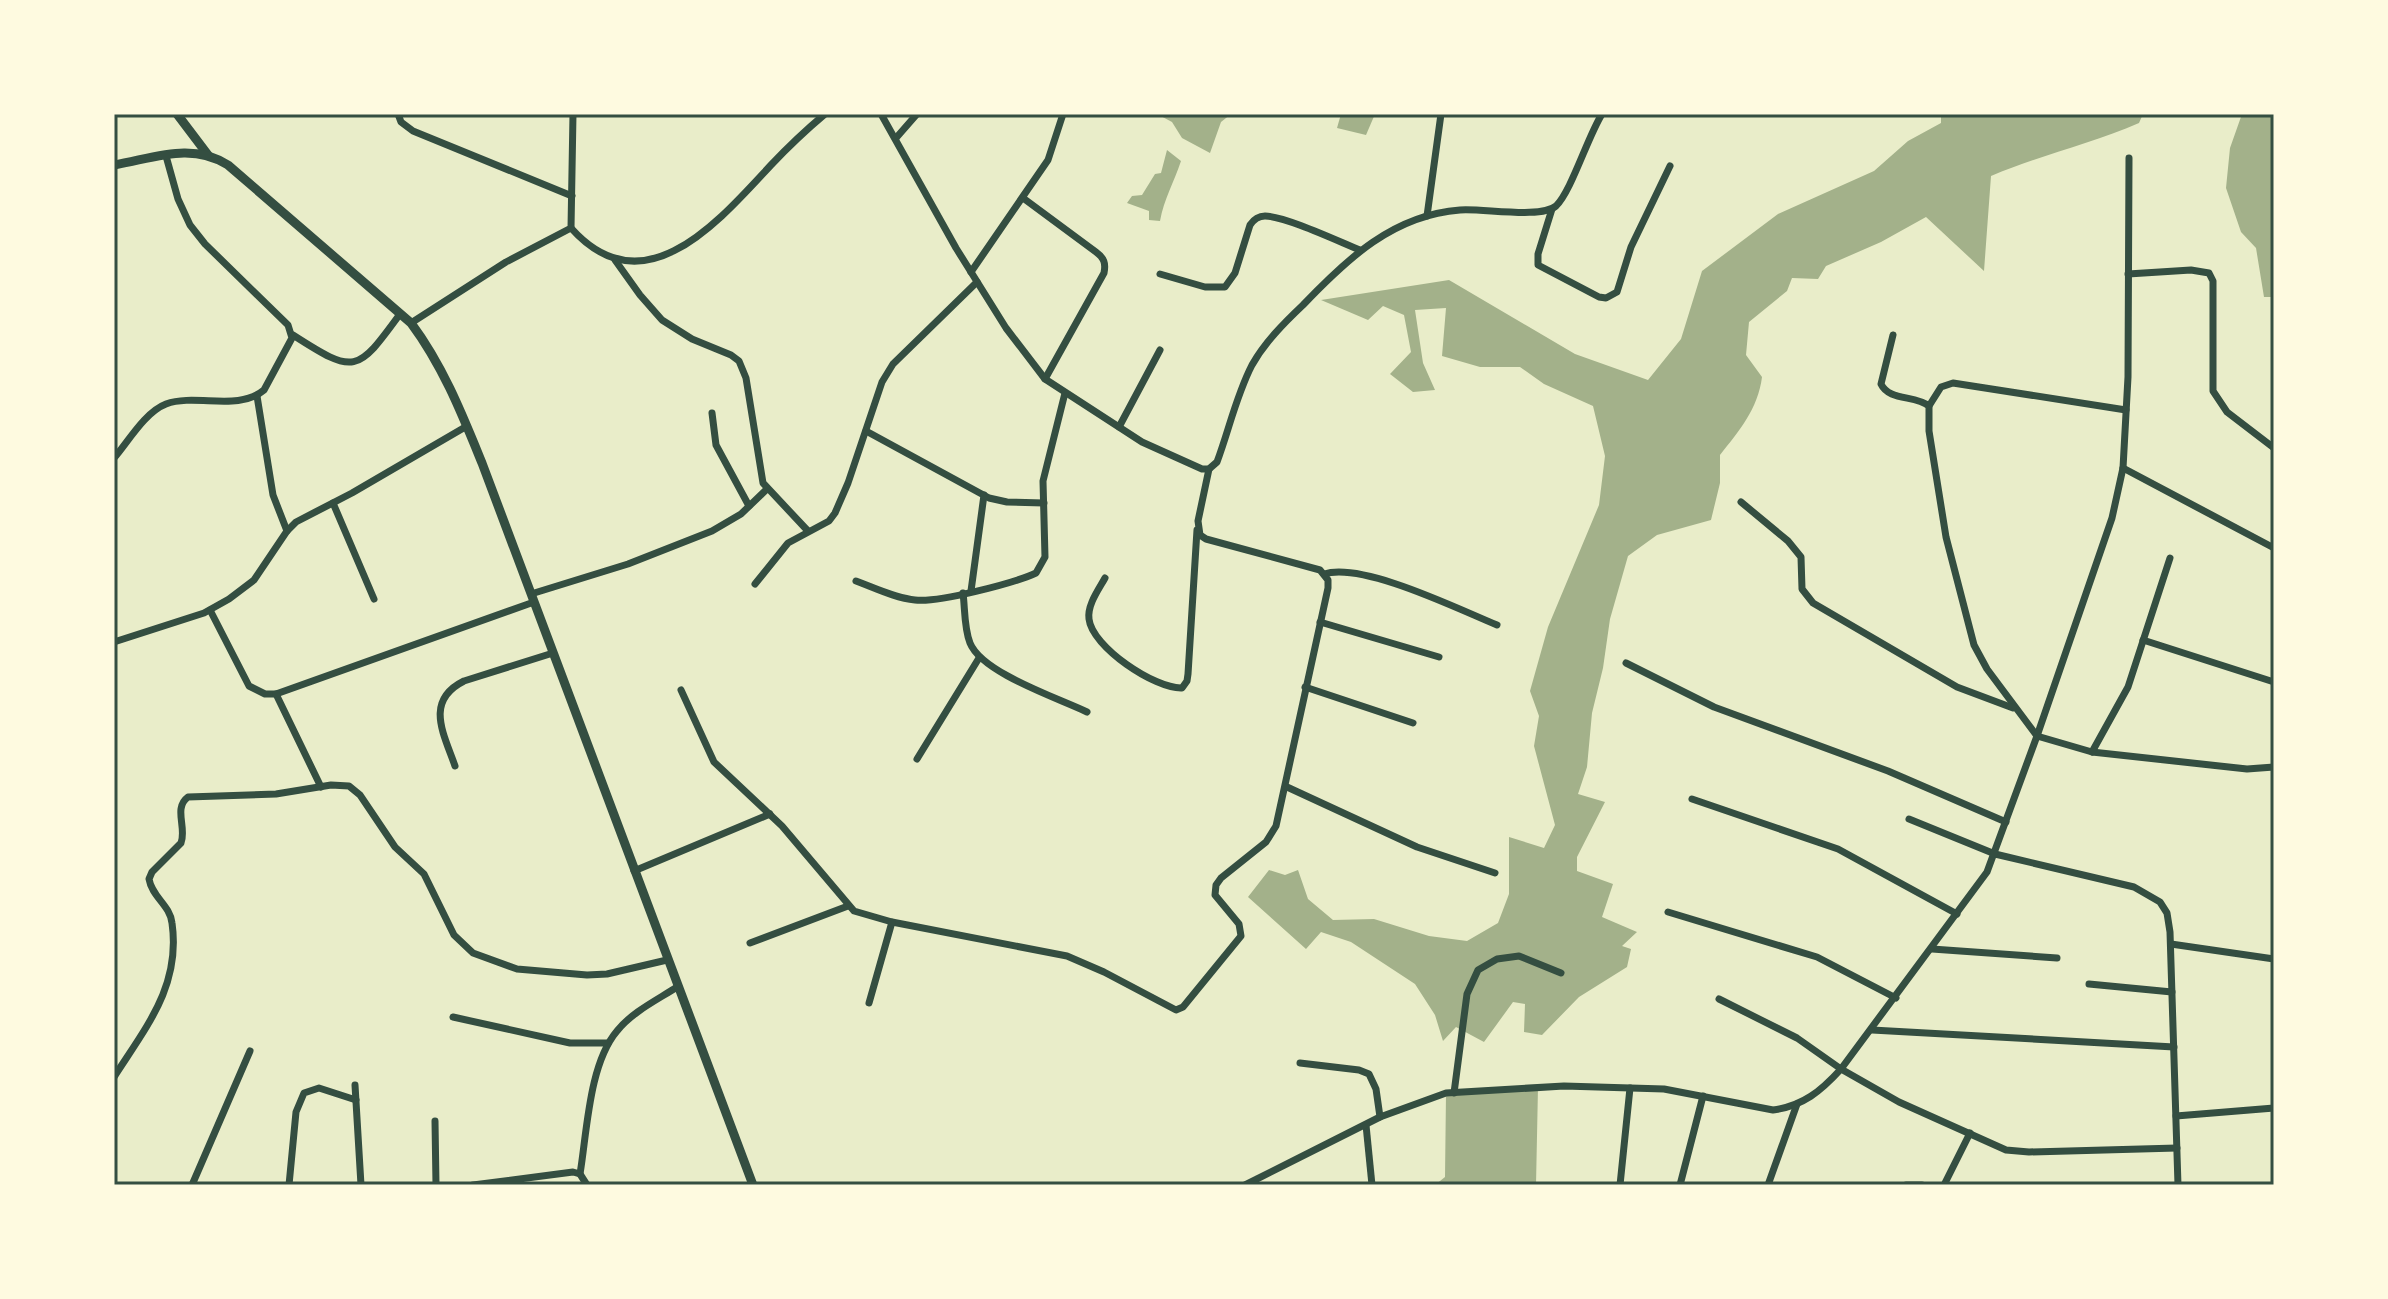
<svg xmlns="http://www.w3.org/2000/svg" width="2388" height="1299" font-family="'Space Grotesk',sans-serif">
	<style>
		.water { fill: #a3b18a }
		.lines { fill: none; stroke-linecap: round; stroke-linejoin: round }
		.minor { stroke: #344e41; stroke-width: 7 }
		.tertiary { stroke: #344e41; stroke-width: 9 }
		.neatline { fill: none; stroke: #344e41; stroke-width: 3 }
	</style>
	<rect width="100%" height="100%" fill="#e9edc9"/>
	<g class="water">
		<path d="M1157,114H1231L1221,122L1210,153L1182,138L1172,122Z"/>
		<path d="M1341,114H1375L1366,135L1337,128Z"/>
		<path d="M1941,114H2143L2139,123C2091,144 2040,155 1991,176L1984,271L1926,217L1881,242L1826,266L1818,279L1792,278L1787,291L1749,322L1746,355L1762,377C1758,409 1739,431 1720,455V483L1711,520L1657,535L1628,556L1610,619L1603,668L1592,713L1587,767L1578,794L1605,802L1577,857V871L1613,884L1602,917L1637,932L1622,946L1631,949L1627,967L1579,997L1542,1035L1524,1032L1525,1004L1513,1002L1484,1042L1456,1027L1443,1041L1435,1015L1415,984L1351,942L1321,932L1306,949L1248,897L1269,870L1285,875L1298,870L1308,899L1333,920L1374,919L1429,936L1467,941L1498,923L1509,894V837L1544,848L1555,825L1534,746L1539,716L1530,691L1548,627L1599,505L1605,456L1593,406L1544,384L1520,367H1480L1442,356L1446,308L1415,310L1423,363L1435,390L1413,392L1390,374L1411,352L1404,315L1383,306L1368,320L1321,300L1449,280L1575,354L1648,380L1681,339L1702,271L1778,214L1874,171L1908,141L1941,123Z"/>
		<path d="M2242,114H2274V297H2264L2256,248L2241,232L2226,188L2230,148Z"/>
		<path d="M1167,150L1181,161C1174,182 1164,199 1160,221L1149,220V211L1127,203L1132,196L1142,195L1155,174L1161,173Z"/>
		<path d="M1538,1087L1536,1185H1435L1445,1177L1446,1094Z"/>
	</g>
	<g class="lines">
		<g class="minor">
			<path d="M398,114L401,122L413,131L572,196"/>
			<path d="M881,114L956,248L1006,328L1045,379L1142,442L1202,469H1209L1217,462C1229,430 1236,396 1252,365C1265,342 1284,323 1303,305C1347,259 1393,215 1460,210C1482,208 1541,219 1556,206C1571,192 1588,136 1602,114"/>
			<path d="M896,138L917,114"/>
			<path d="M1023,198L1096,252C1104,258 1106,263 1104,273L1045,379"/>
			<path d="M1552,209L1538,254V265L1599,297L1606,298L1617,292L1631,247L1670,166"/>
			<path d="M1427,216L1441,114"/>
			<path d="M571,228C644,310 719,221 771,165C788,147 806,130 825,114"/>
			<path d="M615,260L640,295L662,320L692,339L731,355L739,361L746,378L763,483L808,531"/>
			<path d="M971,272L1048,160L1063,114"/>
			<path d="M1160,274L1205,287H1225L1235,273L1250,225C1254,219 1258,216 1265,216C1285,216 1340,242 1360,250"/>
			<path d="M2128,274L2191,270L2209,273L2213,281V391L2227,412L2274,448"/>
			<path d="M411,323L506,262L571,228L573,114"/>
			<path d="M293,335C355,375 357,373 400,314"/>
			<path d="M1893,335L1881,384C1889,401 1915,395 1929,406V431L1946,537L1974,645L1987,669L2037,736L2092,752L2247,769L2274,767"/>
			<path d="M257,396L273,495L287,531"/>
			<path d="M1929,406L1941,387L1953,383L2126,410"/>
			<path d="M712,413L716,445L749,506"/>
			<path d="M1119,427L1160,350"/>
			<path d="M866,431L989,498L1007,502L1044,503"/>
			<path d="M114,458C128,442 145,412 166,404C196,393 238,412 264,390L292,338L288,325L205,244L190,225L178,199L166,156"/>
			<path d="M2123,468L2274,548"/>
			<path d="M1741,502L1788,541L1801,557L1802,589L1813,603L1957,687L2013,708"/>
			<path d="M333,503L374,599"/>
			<path d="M1324,574C1363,562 1458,609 1497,625"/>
			<path d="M1105,578C1099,589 1087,605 1089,619C1092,647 1155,689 1182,688L1187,681L1188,674L1197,530"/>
			<path d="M856,581C875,588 895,598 915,600C938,603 1014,583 1036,573L1045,557L1043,481L1065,393"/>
			<path d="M755,584L788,543L829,521L835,513L848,483L882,382L893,364L977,282"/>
			<path d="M971,591L984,495"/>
			<path d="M963,593C965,608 964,628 970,643C982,673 1058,698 1087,712"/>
			<path d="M531,594L628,564L712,531L741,514L767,489"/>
			<path d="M210,610L249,686L265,694H276L534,602"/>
			<path d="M1320,622L1439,657"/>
			<path d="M2143,640L2274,682"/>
			<path d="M114,642L204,613L229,599L254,580L287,531L296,522L352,493L467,426"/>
			<path d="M1626,663L1714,707L1888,771L2006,822"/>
			<path d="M1305,687L1413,723"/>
			<path d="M681,690L714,762L782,826L854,911L892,922L1067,956L1104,972L1176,1010L1183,1007L1241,936L1239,924L1215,895L1216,885L1221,878L1266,842L1276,826L1328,588V580L1320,570L1206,539L1200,535L1198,521L1209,469"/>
			<path d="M276,694L321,787"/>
			<path d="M2092,752L2128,687L2170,558"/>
			<path d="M917,759L979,658"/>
			<path d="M455,766C444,734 424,701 464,681L553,653"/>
			<path d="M1287,787L1417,847L1495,873"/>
			<path d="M1692,799L1838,849L1957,914"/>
			<path d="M1909,819L1995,854L2134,887L2160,902L2167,913L2170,932L2178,1185"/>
			<path d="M634,871L770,814"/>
			<path d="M1668,912L1817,957L1896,998"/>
			<path d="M750,943L848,906"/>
			<path d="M2171,944L2274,959"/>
			<path d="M1932,949L2057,958"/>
			<path d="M2089,984L2172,992"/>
			<path d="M1719,999L1797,1038L1841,1069L1899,1102L2006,1150L2029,1152L2177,1148"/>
			<path d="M869,1003L892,922"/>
			<path d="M453,1017L570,1043H608"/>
			<path d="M1872,1030L2174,1047"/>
			<path d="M1300,1063L1359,1070L1369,1074L1376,1089L1380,1117"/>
			<path d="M114,1077C146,1027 181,986 172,923C170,905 152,897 149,879L152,872L181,843C187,828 173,808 188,797L276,794L331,785L349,786L360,795L395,847L424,874L454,935L473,953L517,969L587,975L607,974L667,960"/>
			<path d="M355,1085L361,1185"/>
			<path d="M1454,1093L1467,994L1478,970L1497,959L1519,956L1561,973"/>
			<path d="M2176,1116L2274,1108"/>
			<path d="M435,1121L436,1185"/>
			<path d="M1366,1125L1372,1185"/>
			<path d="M580,1174C587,1132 589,1064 617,1031C632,1012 657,1000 677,987"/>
			<path d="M192,1185L250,1051"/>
			<path d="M289,1185L296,1112L304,1093L319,1088L356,1100"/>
			<path d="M473,1185L573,1172L580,1174L587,1185"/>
			<path d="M1245,1185L1380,1117L1446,1093L1564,1086L1664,1089L1773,1110C1803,1106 1821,1091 1841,1069L1987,872L2037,736L2112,518L2123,468L2128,377L2129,158"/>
			<path d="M1620,1185L1630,1088"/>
			<path d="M1680,1185L1703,1096"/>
			<path d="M1768,1185L1797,1104"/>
			<path d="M1906,1185H1922"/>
			<path d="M1944,1185L1970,1133"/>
		</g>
		<g class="tertiary">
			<path d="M177,114L208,155"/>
			<path d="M114,165C155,158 191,142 228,165L411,323C443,366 462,414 482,463L753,1185"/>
		</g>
	</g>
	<rect width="2388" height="1299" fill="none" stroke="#fefae0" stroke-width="232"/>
	<rect x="116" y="116" width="2156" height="1067" class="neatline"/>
</svg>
